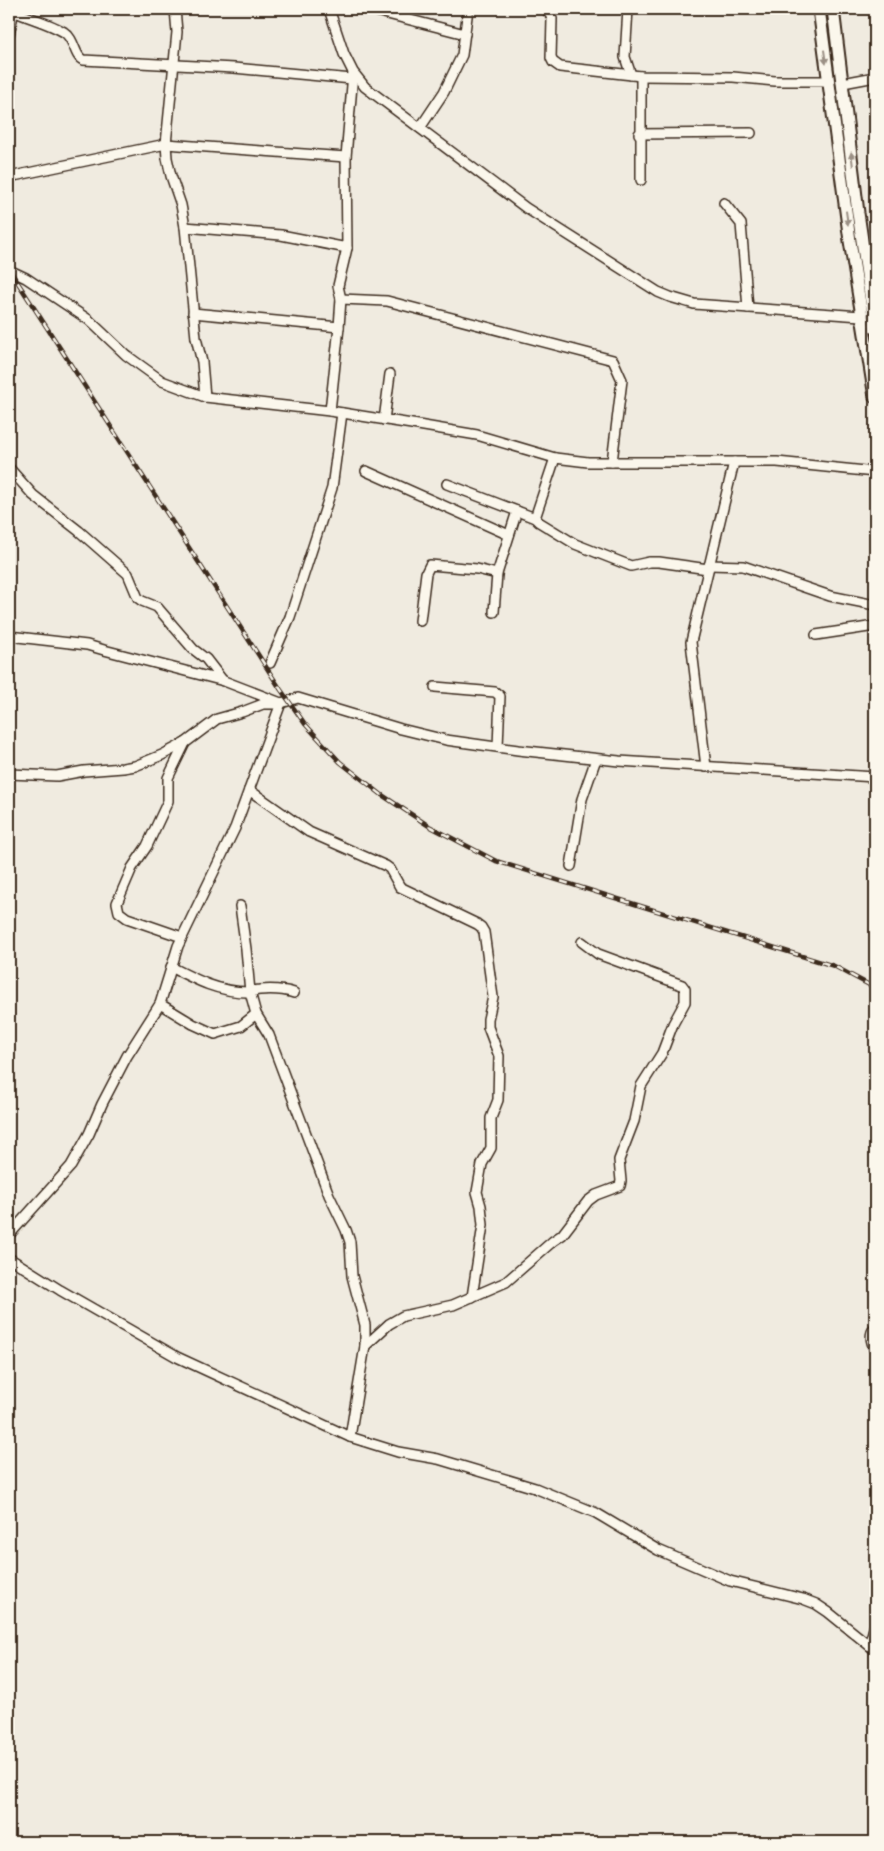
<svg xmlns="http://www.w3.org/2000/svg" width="884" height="1851" font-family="Dekko,sans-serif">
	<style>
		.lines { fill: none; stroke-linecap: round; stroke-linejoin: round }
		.minor-casing { stroke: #3b2a1e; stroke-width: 12 }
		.major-casing { stroke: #3b2a1e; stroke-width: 15 }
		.minor { stroke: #fbf7ec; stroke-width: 9 }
		.major { stroke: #fbf7ec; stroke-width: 11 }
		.rail-casing { stroke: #3b2a1e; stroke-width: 4.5 }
		.rail { stroke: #fbf7ec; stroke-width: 2.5; stroke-dasharray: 8; stroke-linecap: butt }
		.oneway { fill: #9b9085 }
	</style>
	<rect width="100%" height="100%" fill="#f0ebe0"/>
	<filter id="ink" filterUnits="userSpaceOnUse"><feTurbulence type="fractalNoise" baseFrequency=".02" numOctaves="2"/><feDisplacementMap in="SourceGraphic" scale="10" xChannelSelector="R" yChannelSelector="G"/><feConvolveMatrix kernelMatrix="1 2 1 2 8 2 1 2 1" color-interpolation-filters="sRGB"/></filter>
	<g filter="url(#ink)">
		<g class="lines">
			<defs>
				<g id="minor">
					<path d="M175,9L177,32L166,144L167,158L171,176L181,205L185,227L196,338L202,362L205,397"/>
					<path d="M329,9L344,54L353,72L365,87L526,208L658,292L670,297L694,304L861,316"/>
					<path d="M368,9L465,34"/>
					<path d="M545,9L550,14L552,19L551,58L553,62L560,67L641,76L733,77L775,81H828"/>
					<path d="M628,9L625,57L631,75"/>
					<path d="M13,11C29,18 49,23 64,32C75,39 74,56 83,60L234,68L352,79"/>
					<path d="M9,35L14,9"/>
					<path d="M843,83L875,77"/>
					<path d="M420,128L444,92L462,55L468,9"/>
					<path d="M639,134L751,133"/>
					<path d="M9,177L166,144L346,157"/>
					<path d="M641,180V76"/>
					<path d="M724,203L741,224L748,308"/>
					<path d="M185,227L281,235L347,248"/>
					<path d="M9,270L26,278L89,320L126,355L162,381L205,397L330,411L418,425L477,435L555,458L588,462H777L875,472"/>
					<path d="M341,299L387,301L613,360L622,380L612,462"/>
					<path d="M193,313L339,327"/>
					<path d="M330,411L339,327L341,299L338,286L347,248L346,157L353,73"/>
					<path d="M384,420L390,374"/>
					<path d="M9,468L33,495L79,531L128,574L138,598L142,601L157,607L193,649L206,659L223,681"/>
					<path d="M366,471L509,535"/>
					<path d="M447,484L535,518L539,522L575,544L631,566L649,562H659L708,569"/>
					<path d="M535,518L555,458"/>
					<path d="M709,565L743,566L830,596L875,605"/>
					<path d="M494,612L497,574L517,511"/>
					<path d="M420,621L426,573L430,565L477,569L497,574"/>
					<path d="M816,635L875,626"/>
					<path d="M9,636L87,645L104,650L224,681L281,703L298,698L401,729L446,740L518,750L619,761L875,777"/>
					<path d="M270,663L290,617L332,488L342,413"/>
					<path d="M435,687L495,692L500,696L498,747"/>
					<path d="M706,767L691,642L734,462"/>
					<path d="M9,774L57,776L84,771L123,768L135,766L162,755L185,743L217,719L242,712L263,704H274"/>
					<path d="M249,790L309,832L386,866L390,869L400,887L477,924L481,927L484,932L493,997L488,1019V1027L499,1056L498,1100L491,1118V1148L482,1164L477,1192L481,1206L483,1225L472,1297"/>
					<path d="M571,866L582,799L596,759"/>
					<path d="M240,906L246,949L250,992L256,1014L269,1035L329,1195L346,1230L350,1242L352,1276L365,1325V1346L350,1437"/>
					<path d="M182,937L127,918L119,912L117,903L132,868L147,846L168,801V778L185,743"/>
					<path d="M171,967C196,980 219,992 248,992C252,992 256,990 260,990C272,989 282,989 294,993"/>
					<path d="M160,1004L193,1024L215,1034L241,1026L256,1014"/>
					<path d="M9,1235L71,1166L89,1134L102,1104L127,1056L160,1004L178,946L235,828L281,703"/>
					<path d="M9,1258L60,1290L177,1357L350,1437L398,1452L438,1459L535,1488L596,1513L658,1550L730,1581L803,1599L816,1604L828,1612L875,1650"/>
					<path d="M875,1327C868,1335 872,1343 875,1351"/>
					<path d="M365,1346L389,1324L403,1316L453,1305L506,1282L553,1241L562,1235L588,1201L596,1195L620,1186L621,1181L619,1160L634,1121L641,1086L662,1053L673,1024L685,1002V989L682,985L598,954L582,942"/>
					<path d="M869,1645L875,1625"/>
				</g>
				<g id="major">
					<path d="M819,9L850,241L875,397"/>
					<path d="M833,9L858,213L875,328"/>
				</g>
			</defs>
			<use href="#minor" class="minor-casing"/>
			<use href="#major" class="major-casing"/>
			<use href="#minor" class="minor"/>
			<use href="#major" class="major"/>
			<defs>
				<path id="rail" d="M9,269L281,690L305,724L340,762L382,795L429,826L496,861L834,966L875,988"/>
			</defs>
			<use href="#rail" class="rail-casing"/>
			<use href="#rail" class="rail"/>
		</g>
		<defs><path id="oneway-solid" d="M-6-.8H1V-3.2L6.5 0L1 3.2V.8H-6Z" transform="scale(1.25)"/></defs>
		<g class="oneway">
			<use href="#oneway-solid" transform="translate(825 57) rotate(82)"/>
			<use href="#oneway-solid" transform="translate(852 159) rotate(-97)"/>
			<use href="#oneway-solid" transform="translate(847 218) rotate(82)"/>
		</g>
	</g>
	<rect width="884" height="1851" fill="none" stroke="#fbf7ec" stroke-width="30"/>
	<rect x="15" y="15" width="854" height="1821" fill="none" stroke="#3b2a1e" stroke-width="2" filter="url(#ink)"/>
</svg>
